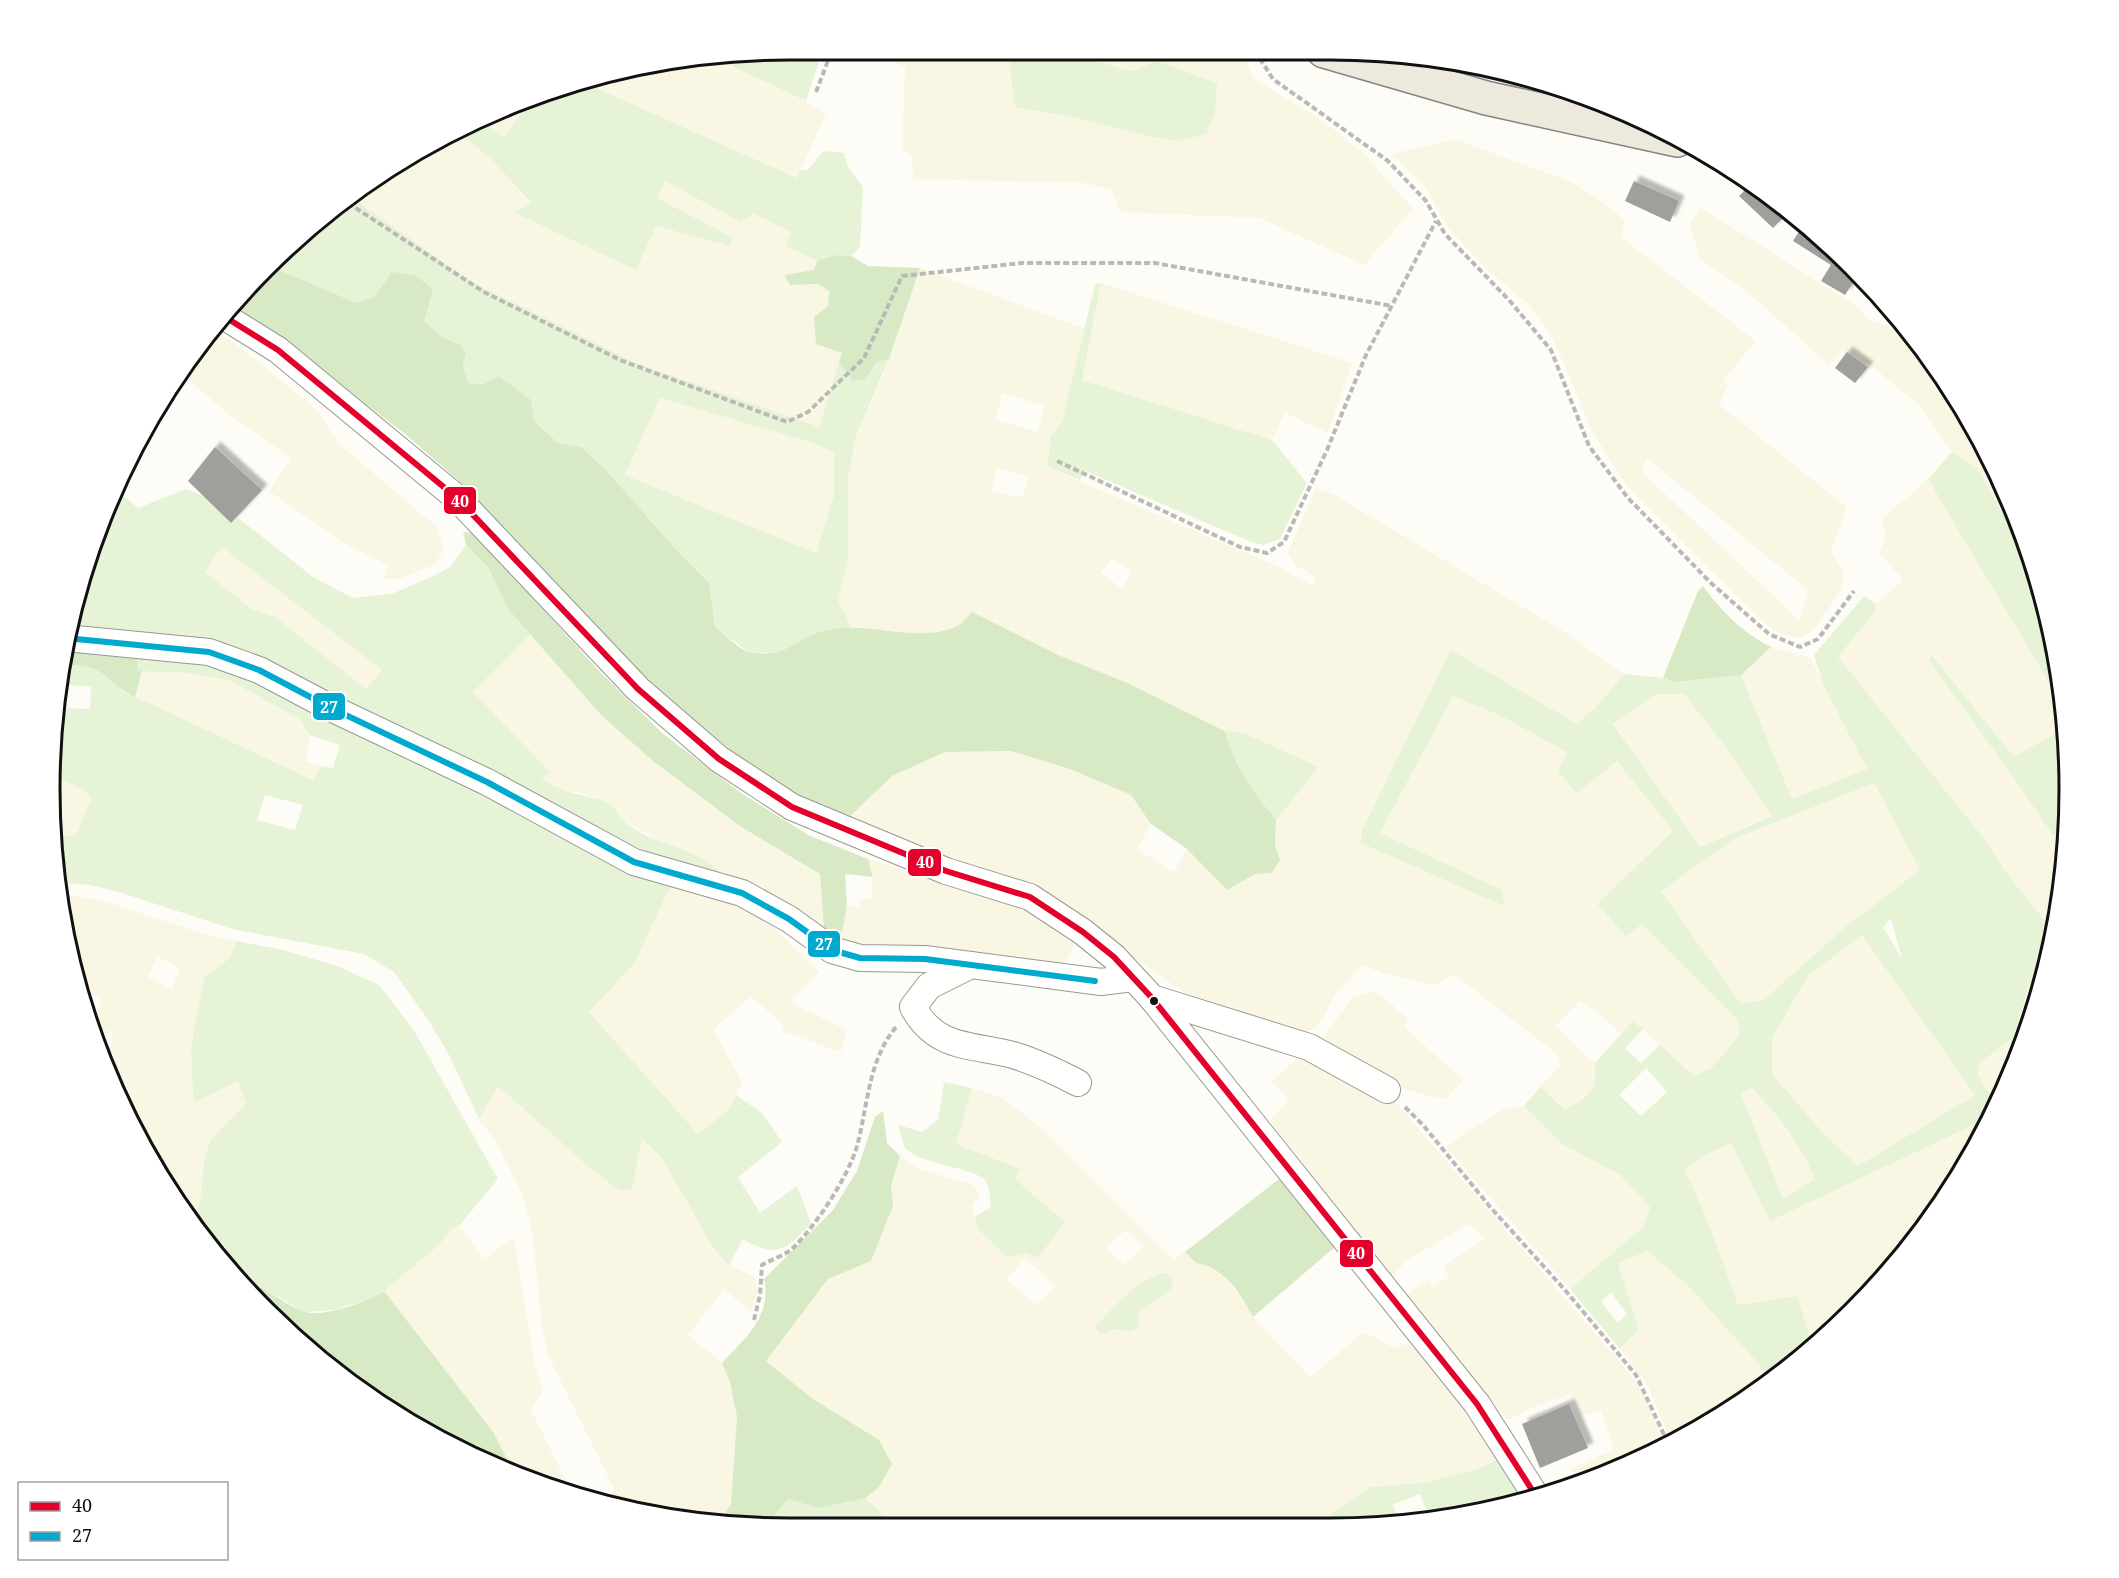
<svg xmlns="http://www.w3.org/2000/svg" width="2119" height="1578" font-family="'Noto Serif',serif">
	<style>
		.farmland { fill: #f9f7e4; fill-rule: evenodd }
		.green { fill: #e7f3d7; fill-rule: evenodd }
		.forest { fill: #d8eac5 }
		.building { fill: #a19f9c; filter: url(#shadow) }
		.lines { fill: none; stroke-linecap: round; stroke-linejoin: round }
		.street-casing { stroke: #979795; stroke-width: 28 }
		.primary-casing { stroke: #858482; stroke-width: 36 }
		.path { stroke: #b9b9b8; stroke-width: 4; stroke-dasharray: 6 3; stroke-linecap: butt }
		.street { stroke: #fffffe; stroke-width: 26 }
		.primary { stroke: #ede9dc; stroke-width: 33 }
		.bus-1-casing { stroke: #fff; stroke-width: 10 }
		.bus-2-casing { stroke: #fff; stroke-width: 10 }
		.bus-1 { stroke: #e4002b; stroke-width: 6 }
		.bus-2 { stroke: #00a9ce; stroke-width: 6 }
		.bus-dot { fill: #111; stroke: #fff; stroke-width: 2 }
		.rim { fill: none; stroke: #111; stroke-width: 3 }
		.line-badge { stroke: #fff; stroke-width: 2 }
		.badge-label { font-size: 16px; text-anchor: middle; font-weight: bold; fill: #fff }
	</style>
	<defs>
		<filter id="shadow"><feDropShadow dx="5.5" dy="-5.5" stdDeviation="1.5" flood-color="#0004"/></filter>
	</defs>
	<rect width="100%" height="100%" fill="#fdfcf7"/>
	<g class="farmland">
		<path d="M885,50H1008L1015,107L1086,120L1151,137L1163,64L1157,61L1131,71L1058,50L1237,51L1244,57L1254,79L1325,122L1363,153L1413,209L1364,265L1259,218L1121,212L1111,189L1083,183L913,179L912,156L902,150L905,67L885,59Z"/>
		<path d="M717,59L806,101L826,114L797,178L595,88L602,74Z"/>
		<path d="M528,104L504,137L484,122Z"/>
		<path d="M458,133L489,157L531,204L516,213L636,269L656,226L730,246L732,237L657,198L665,181L740,222L754,214L792,232L786,246L817,261L814,270L785,276L790,285L818,284L829,291L828,306L843,353L819,427L636,363L470,281L354,199L419,149Z"/>
		<path d="M1454,139L1572,182L1601,201L1625,220L1621,237L1756,341L1723,381L1728,385L1719,404L1847,508L1831,551L1843,570L1842,589L1815,629L1800,638L1781,635L1759,619L1628,488L1592,431L1552,336L1528,304L1489,271L1448,228L1424,185L1392,154ZM1647,458L1809,591L1799,620L1641,471Z"/>
		<path d="M1700,207L1855,305L1869,320L1913,334L1993,462L2033,567L1977,469L1952,452L1920,406L1873,367L1842,351L1829,365L1751,295L1700,259L1690,224Z"/>
		<path d="M920,268L1086,329L1062,422L1051,435L1047,467L1281,568L1313,586L1315,577L1295,565L1288,552L1316,488L1333,494L1563,631L1624,674L1599,704L1577,724L1451,650L1362,830L1502,890L1380,833L1453,696L1501,716L1568,752L1617,760L1673,831L1597,904L1626,935L1642,924L1737,1019L1740,1035L1712,1067L1694,1076L1634,1021L1621,1034L1597,1011L1580,1001L1556,1025L1568,1039L1595,1063L1597,1078L1590,1093L1566,1110L1541,1086L1560,1066L1558,1055L1455,975L1433,985L1382,973L1363,965L1335,994L1323,1018L1314,1029L1300,1035L1203,1005L1116,946L991,872L843,823L892,776L945,752L1011,751L1070,769L1131,795L1151,824L1137,849L1174,872L1187,849L1227,890L1280,860L1275,845L1276,820L1319,767L1244,733L1225,731L1125,682L1058,655L957,627L917,636L895,631L852,629L838,600L848,560V479L856,436L883,376ZM1002,393L1044,406L1038,432L996,420ZM997,468L1028,476L1023,497L992,492ZM1112,559L1131,571L1122,589L1101,572Z"/>
		<path d="M1101,283L1352,363L1328,433L1285,413L1272,440L1082,380Z"/>
		<path d="M214,330L243,349L317,410L338,443L436,526L444,550L434,565L399,579H383L388,565L345,544L269,491L291,458L232,417L179,372Z"/>
		<path d="M660,398L814,443L834,453V495L816,553L625,475Z"/>
		<path d="M1928,479L2062,705L2066,727L2014,757L1933,655L1967,715L2007,765L2064,854L2063,886L2053,931L2005,871L1986,841L1837,657L1876,610V604L1903,580L1879,553L1886,537L1882,519Z"/>
		<path d="M223,547L382,670L366,690L275,617L253,610L205,572Z"/>
		<path d="M531,634L602,716L653,761L740,826L820,874L824,929L618,818L611,804L585,794L554,788L542,779L550,770L472,691Z"/>
		<path d="M1771,647L1796,653L1811,659L1867,769L1792,799L1741,675Z"/>
		<path d="M142,671L190,673L231,681L301,720L310,735L306,761L322,766L314,780L135,697Z"/>
		<path d="M1656,694H1684L1728,750L1772,815L1700,847L1613,723Z"/>
		<path d="M55,775L87,793L91,798L76,836H51Z"/>
		<path d="M1874,783L1920,870L1844,928L1765,999L1741,1004L1661,891L1736,838Z"/>
		<path d="M868,859L1022,907L1074,945L1064,965L1016,961L964,950H869L840,942L847,906L861,907L860,899H871L873,877Z"/>
		<path d="M671,885L687,886L752,910L770,924L819,972L790,1002L847,1030L841,1052L784,1032L781,1022L751,997L713,1029L742,1082L730,1108L698,1134L589,1012L634,964Z"/>
		<path d="M62,894L101,900L207,935L236,941L230,958L204,977L191,1048L193,1097L194,1103L238,1081L246,1104L210,1140L204,1163L200,1203L191,1222L148,1158L107,1068L112,1032L92,1028L102,997L82,992ZM157,957L180,968L172,989L148,977Z"/>
		<path d="M1862,934L1975,1095L1858,1166L1824,1134L1772,1074V1038L1808,975Z"/>
		<path d="M2046,961L2030,1027L1996,1103L1978,1075L1979,1063L2014,1038L2028,987Z"/>
		<path d="M1371,992L1381,995L1409,1020L1404,1027L1463,1080L1447,1098H1437L1391,1085L1323,1045L1325,1035L1352,998Z"/>
		<path d="M1305,1052L1388,1095L1399,1106L1632,1376L1647,1401L1664,1443L1613,1472L1578,1482L1571,1469L1614,1449L1601,1411L1580,1416L1570,1394L1531,1408L1508,1420L1433,1332L1406,1295L1428,1279L1434,1287L1449,1276L1444,1266L1484,1239L1469,1224L1407,1260L1392,1277L1270,1121L1288,1099L1271,1082Z"/>
		<path d="M498,1086L592,1170L620,1191L632,1189L642,1137L663,1160L714,1249L729,1265L755,1277L758,1290L751,1312L724,1289L688,1335L722,1363L730,1382L737,1417L731,1504L718,1523L596,1503L615,1491L547,1353L541,1319L533,1235L523,1196L498,1145L479,1119Z"/>
		<path d="M972,1088L1003,1098L1043,1130L1173,1260L1185,1252L1196,1263L1209,1265L1221,1273L1246,1304L1253,1317L1310,1377L1364,1332L1395,1348L1409,1343L1479,1429L1498,1460L1477,1469L1428,1482L1370,1487L1319,1523L895,1526L865,1498L879,1487L813,1399L766,1361L828,1279L871,1261L892,1206L891,1186L900,1156L918,1169L974,1185L980,1197L972,1204L975,1217L1026,1253L1038,1258L1065,1222L1015,1179L1020,1168L956,1144ZM1126,1230L1144,1246L1124,1265L1106,1247ZM1025,1258L1056,1286L1035,1305L1007,1279ZM1173,1278L1151,1303L1138,1313L1131,1332L1116,1329Z"/>
		<path d="M1751,1088L1765,1101L1804,1153L1815,1179L1782,1199L1741,1094Z"/>
		<path d="M1524,1106L1562,1144L1620,1175L1650,1207L1643,1227L1570,1289L1446,1147L1467,1131L1504,1109Z"/>
		<path d="M1986,1124L1970,1159L1886,1277L1813,1345L1797,1296L1738,1306L1709,1224L1684,1170L1703,1156L1731,1142L1770,1221L1975,1125Z"/>
		<path d="M459,1226L485,1259L514,1237L535,1365L543,1391L531,1410L572,1493L511,1467L494,1433L384,1291L439,1245L451,1229Z"/>
		<path d="M1648,1251L1691,1289L1773,1380L1670,1439L1648,1386L1620,1349L1639,1330L1618,1263Z"/>
	</g>
	<g class="green">
		<path d="M789,50H823L806,101L717,59Z"/>
		<path d="M1008,50H1058L1131,71L1157,61L1217,83L1215,113L1206,134L1180,141L1151,137L1086,120L1015,107Z"/>
		<path d="M602,74L596,88L797,178L800,171L809,169L823,151L844,153L848,167L863,187L860,247L851,256L835,255L817,261L786,246L791,232L754,214L740,222L665,181L657,198L732,237L730,246L656,226L636,270L515,213L531,203L489,157L458,133L484,122L504,137L528,104Z"/>
		<path d="M354,199L470,281L636,363L819,427L839,363L853,381L865,379L877,362L889,359L856,436L848,479V560L838,600L852,629L818,633L783,652L750,653L715,627L709,581L681,555L605,469L581,447L558,443L534,421L484,384L468,383L463,365L466,353L461,345L442,337L424,321L375,296L357,303L267,265ZM660,398L814,443L834,453V495L816,553L625,475Z"/>
		<path d="M1101,283L1082,380L1272,440L1307,483L1280,539L1263,545L1251,542L1085,471L1080,480L1047,467L1051,435L1062,422L1095,284Z"/>
		<path d="M1952,452L1977,468L2033,567L2044,598L2062,705L1928,479Z"/>
		<path d="M186,489L217,501L313,577L353,598L394,593L431,577L450,567L466,545L488,567L509,609L531,634L473,692L550,771L542,779C561,793 589,795 612,804C630,846 695,841 723,875L692,869L630,844L561,807L296,679L69,630L116,490L138,508ZM222,547L382,670L366,689L275,617L253,610L205,572Z"/>
		<path d="M1864,596L1876,604V610L1838,657L1986,841L2005,871L2053,931L2046,961L2028,987L2014,1038L1979,1063L1978,1075L1996,1103L1986,1124L1974,1125L1770,1221L1731,1143L1703,1156L1685,1170L1709,1224L1738,1305L1797,1296L1813,1345L1780,1376L1773,1380L1691,1289L1648,1251L1618,1263L1639,1330L1620,1349L1570,1289L1643,1227L1650,1207L1620,1175L1562,1144L1524,1106L1541,1086L1565,1110C1588,1097 1598,1091 1595,1063L1633,1021L1643,1029L1625,1048L1641,1063L1660,1045L1694,1076L1712,1067L1740,1035L1737,1019L1642,924L1626,936L1597,904L1673,831L1617,761L1577,793L1558,772L1567,752L1501,716L1453,696L1380,833L1502,890L1504,906L1361,843L1362,830L1451,650L1577,724L1599,704L1624,674L1663,678L1675,682L1741,675L1792,799L1867,769L1823,684L1814,655ZM1656,694H1684L1728,750L1772,816L1700,847L1613,724ZM1874,783L1920,870L1844,928L1765,999L1741,1004L1661,891L1736,838ZM1890,919H1891L1902,959L1883,927ZM1862,935L1975,1095L1858,1166L1824,1134L1772,1074V1038L1808,976ZM1646,1068L1667,1092L1641,1116L1619,1095ZM1751,1088C1778,1114 1801,1145 1815,1179L1783,1199L1741,1094ZM1611,1292L1627,1314L1618,1323L1601,1302Z"/>
		<path d="M137,651L226,664L671,885L634,964L589,1012L698,1134L730,1108L736,1095L762,1113L782,1142L738,1177L760,1213L797,1186L811,1223C788,1250 775,1259 743,1239L729,1265L714,1249L663,1160L642,1138L632,1189L620,1191L592,1170L498,1086L479,1119L448,1053L429,1021L394,972L364,954L232,929L119,892L90,885L60,883L51,836H76L91,798L87,793L55,775L60,708L90,709L91,687L61,684L62,666C94,663 99,669 121,690L313,780L322,766L333,768L340,745L310,735L301,720L231,681L190,673L136,671ZM265,795L303,805L295,830L257,820Z"/>
		<path d="M1932,655L2014,757L2066,727L2067,771L2056,776L2066,801L2064,854C2023,786 1974,725 1929,660Z"/>
		<path d="M1225,731L1244,733L1319,767L1276,820C1253,793 1234,766 1225,731Z"/>
		<path d="M236,941L284,950L337,966L379,985L413,1029L498,1179L459,1226L451,1229L439,1245L384,1291L372,1298L336,1310L304,1312L261,1287L252,1292L202,1239L191,1222L200,1203L204,1163L210,1140L246,1104L238,1081L194,1103L193,1097L191,1048L204,977L230,958Z"/>
		<path d="M944,1082L972,1088L956,1144L1021,1169L1015,1179L1065,1222L1038,1258L1026,1253L1007,1257L979,1230L975,1217L991,1207C990,1201 990,1189 987,1183C976,1165 924,1168 904,1147L898,1125L922,1132L938,1120Z"/>
		<path d="M1165,1273L1173,1278L1171,1289L1138,1313L1139,1327L1131,1332L1116,1329L1101,1334L1095,1327C1111,1310 1142,1275 1165,1273Z"/>
		<path d="M1498,1460L1522,1497L1418,1522L1429,1516L1420,1494L1392,1505L1402,1522L1319,1523L1370,1487L1428,1482L1477,1469Z"/>
		<path d="M865,1498L895,1526L765,1527L788,1499L820,1507Z"/>
	</g>
	<g class="forest">
		<path d="M1391,53L1521,75L1546,83L1531,89Z"/>
		<path d="M835,255L851,256L868,266L920,268L889,359L877,362L865,379L853,381L839,363L842,353L816,344L814,317L828,306L829,291L818,284L790,285L784,275L814,270L817,261Z"/>
		<path d="M267,265L357,303L375,296L392,272L415,275L433,289L424,321L442,337L461,345L466,353L463,365L468,383L484,384L499,376L531,400L534,421L558,443L581,447L605,469L681,555L709,582L715,627C725,634 741,652 753,653C790,656 789,643 817,633C862,617 911,645 955,627C961,625 967,617 972,612L1058,655L1125,682L1225,731C1234,766 1253,792 1276,820L1275,845L1280,860L1272,873L1255,874L1227,890L1187,849L1151,824L1131,795L1070,769L1011,751L945,752L892,776L843,823L739,757L643,678L457,479L404,433L234,305Z"/>
		<path d="M463,532L474,533L600,672L662,733L741,793L808,835L868,859L873,877L845,874L847,906L840,942L824,929L820,874L740,826L653,761L602,716L509,610L488,567L466,545Z"/>
		<path d="M1703,586C1720,610 1744,634 1771,647L1741,675L1675,682L1663,678L1698,591Z"/>
		<path d="M64,646L137,651V671H142L135,697C101,681 108,662 62,666Z"/>
		<path d="M883,1111L887,1143L900,1156L891,1186L893,1206L871,1261L828,1279L766,1361L813,1399L879,1440L892,1464L879,1487L865,1498L819,1508L788,1499L765,1527L718,1523L731,1504L737,1417L730,1382L722,1363C745,1338 772,1317 764,1279L833,1210L857,1171L875,1117Z"/>
		<path d="M1279,1179L1335,1247L1253,1317C1241,1294 1223,1266 1196,1263L1185,1252Z"/>
		<path d="M261,1287C274,1295 288,1305 302,1311C322,1319 367,1302 384,1291L494,1433L511,1467L420,1430L302,1345L252,1292Z"/>
	</g>
	<g class="building">
		<path d="M1634,181L1679,201L1670,222L1625,201Z"/>
		<path d="M1752,183L1787,214L1773,228L1739,196Z"/>
		<path d="M1803,225L1859,273L1845,295L1821,281L1831,265L1793,241Z"/>
		<path d="M1847,352L1868,367L1855,383L1835,368Z"/>
		<path d="M215,447L262,490L231,523L188,481Z"/>
		<path d="M1569,1404L1588,1448L1540,1468L1522,1424Z"/>
	</g>
	<g class="lines">
		<defs>
			<g id="street">
				<path d="M225,317L278,350L457,498L638,689L719,759L792,807L946,871L1030,897L1083,932L1114,957L1152,998L1477,1404L1534,1493"/>
				<path d="M66,638L209,652L259,670L333,709L487,782L634,862L742,893L789,919L832,950L860,958L925,959L1101,982L1133,978"/>
				<path d="M971,965L929,986L913,1007C936,1050 972,1044 1013,1055C1036,1062 1057,1072 1078,1083"/>
				<path d="M1152,998L1309,1047L1387,1090"/>
			</g>
			<path id="primary" d="M1324,51L1486,98L1677,140"/>
		</defs>
		<use href="#street" class="street-casing"/>
		<use href="#primary" class="primary-casing"/>
		<g class="path">
			<path d="M1255,51L1273,79L1388,161L1426,201L1445,234L1509,300L1551,350L1589,446L1628,498L1712,584L1769,634L1800,647L1818,639L1854,591"/>
			<path d="M816,92L832,50"/>
			<path d="M348,203L484,292L620,360L787,422L808,412L864,358L902,276L1022,263H1155L1392,306"/>
			<path d="M1057,461L1240,547L1267,553L1284,542L1327,450L1366,355L1436,221"/>
			<path d="M1405,1107L1423,1125L1491,1208L1565,1290L1636,1375L1667,1441"/>
			<path d="M754,1320L760,1295L762,1265C772,1259 786,1255 794,1247C817,1224 848,1177 857,1146C868,1106 868,1059 897,1026"/>
		</g>
		<use href="#street" class="street"/>
		<use href="#primary" class="primary"/>
		<defs>
			<path id="bus-1" d="M225,317L278,350L457,498L638,689L719,759L792,807L946,871L1030,897L1083,932L1114,957L1152,998L1477,1404L1534,1493"/>
			<path id="bus-2" d="M66,638L209,652L259,670L333,709L487,782L634,862L742,893L789,919L832,950L860,958L925,959L1095,981"/>
		</defs>
		<use href="#bus-1" class="bus-1-casing"/>
		<use href="#bus-2" class="bus-2-casing"/>
		<use href="#bus-1" class="bus-1"/>
		<use href="#bus-2" class="bus-2"/>
	</g>
	<circle class="bus-dot" cx="1154" cy="1001" r="5"/>
	<path d="M0 0H2119V1578H0ZM789 60H1330A729 729 0 0 1 2059 789V789A729 729 0 0 1 1330 1518H789A729 729 0 0 1 60 789V789A729 729 0 0 1 789 60Z" fill="#fff" fill-rule="evenodd"/>
	<path class="rim" d="M789 60H1330A729 729 0 0 1 2059 789V789A729 729 0 0 1 1330 1518H789A729 729 0 0 1 60 789V789A729 729 0 0 1 789 60Z"/>
	<g class="line-badge">
		<rect x="443" y="486" width="34" height="29" rx="6" fill="#e4002b"/>
		<rect x="312" y="692" width="34" height="29" rx="6" fill="#00a9ce"/>
		<rect x="907" y="848" width="35" height="29" rx="6" fill="#e4002b"/>
		<rect x="807" y="930" width="34" height="28" rx="6" fill="#00a9ce"/>
		<rect x="1339" y="1239" width="35" height="29" rx="6" fill="#e4002b"/>
	</g>
	<g class="badge-label">
		<text x="460" y="507">40</text>
		<text x="329" y="713">27</text>
		<text x="925" y="868">40</text>
		<text x="824" y="950">27</text>
		<text x="1356" y="1259">40</text>
	</g>
	<rect x="18" y="1482" width="210" height="78" fill="#ffffff" stroke="#a0a0a0" stroke-width="1.5"/>
	<rect x="30" y="1502" width="30" height="9" fill="#e4002b" stroke="#a0a0a0" stroke-width="1.5"/>
	<text x="72" y="1512" font-size="18" fill="#111111">40</text>
	<rect x="30" y="1532" width="30" height="9" fill="#00a9ce" stroke="#a0a0a0" stroke-width="1.5"/>
	<text x="72" y="1542" font-size="18" fill="#111111">27</text>
</svg>
